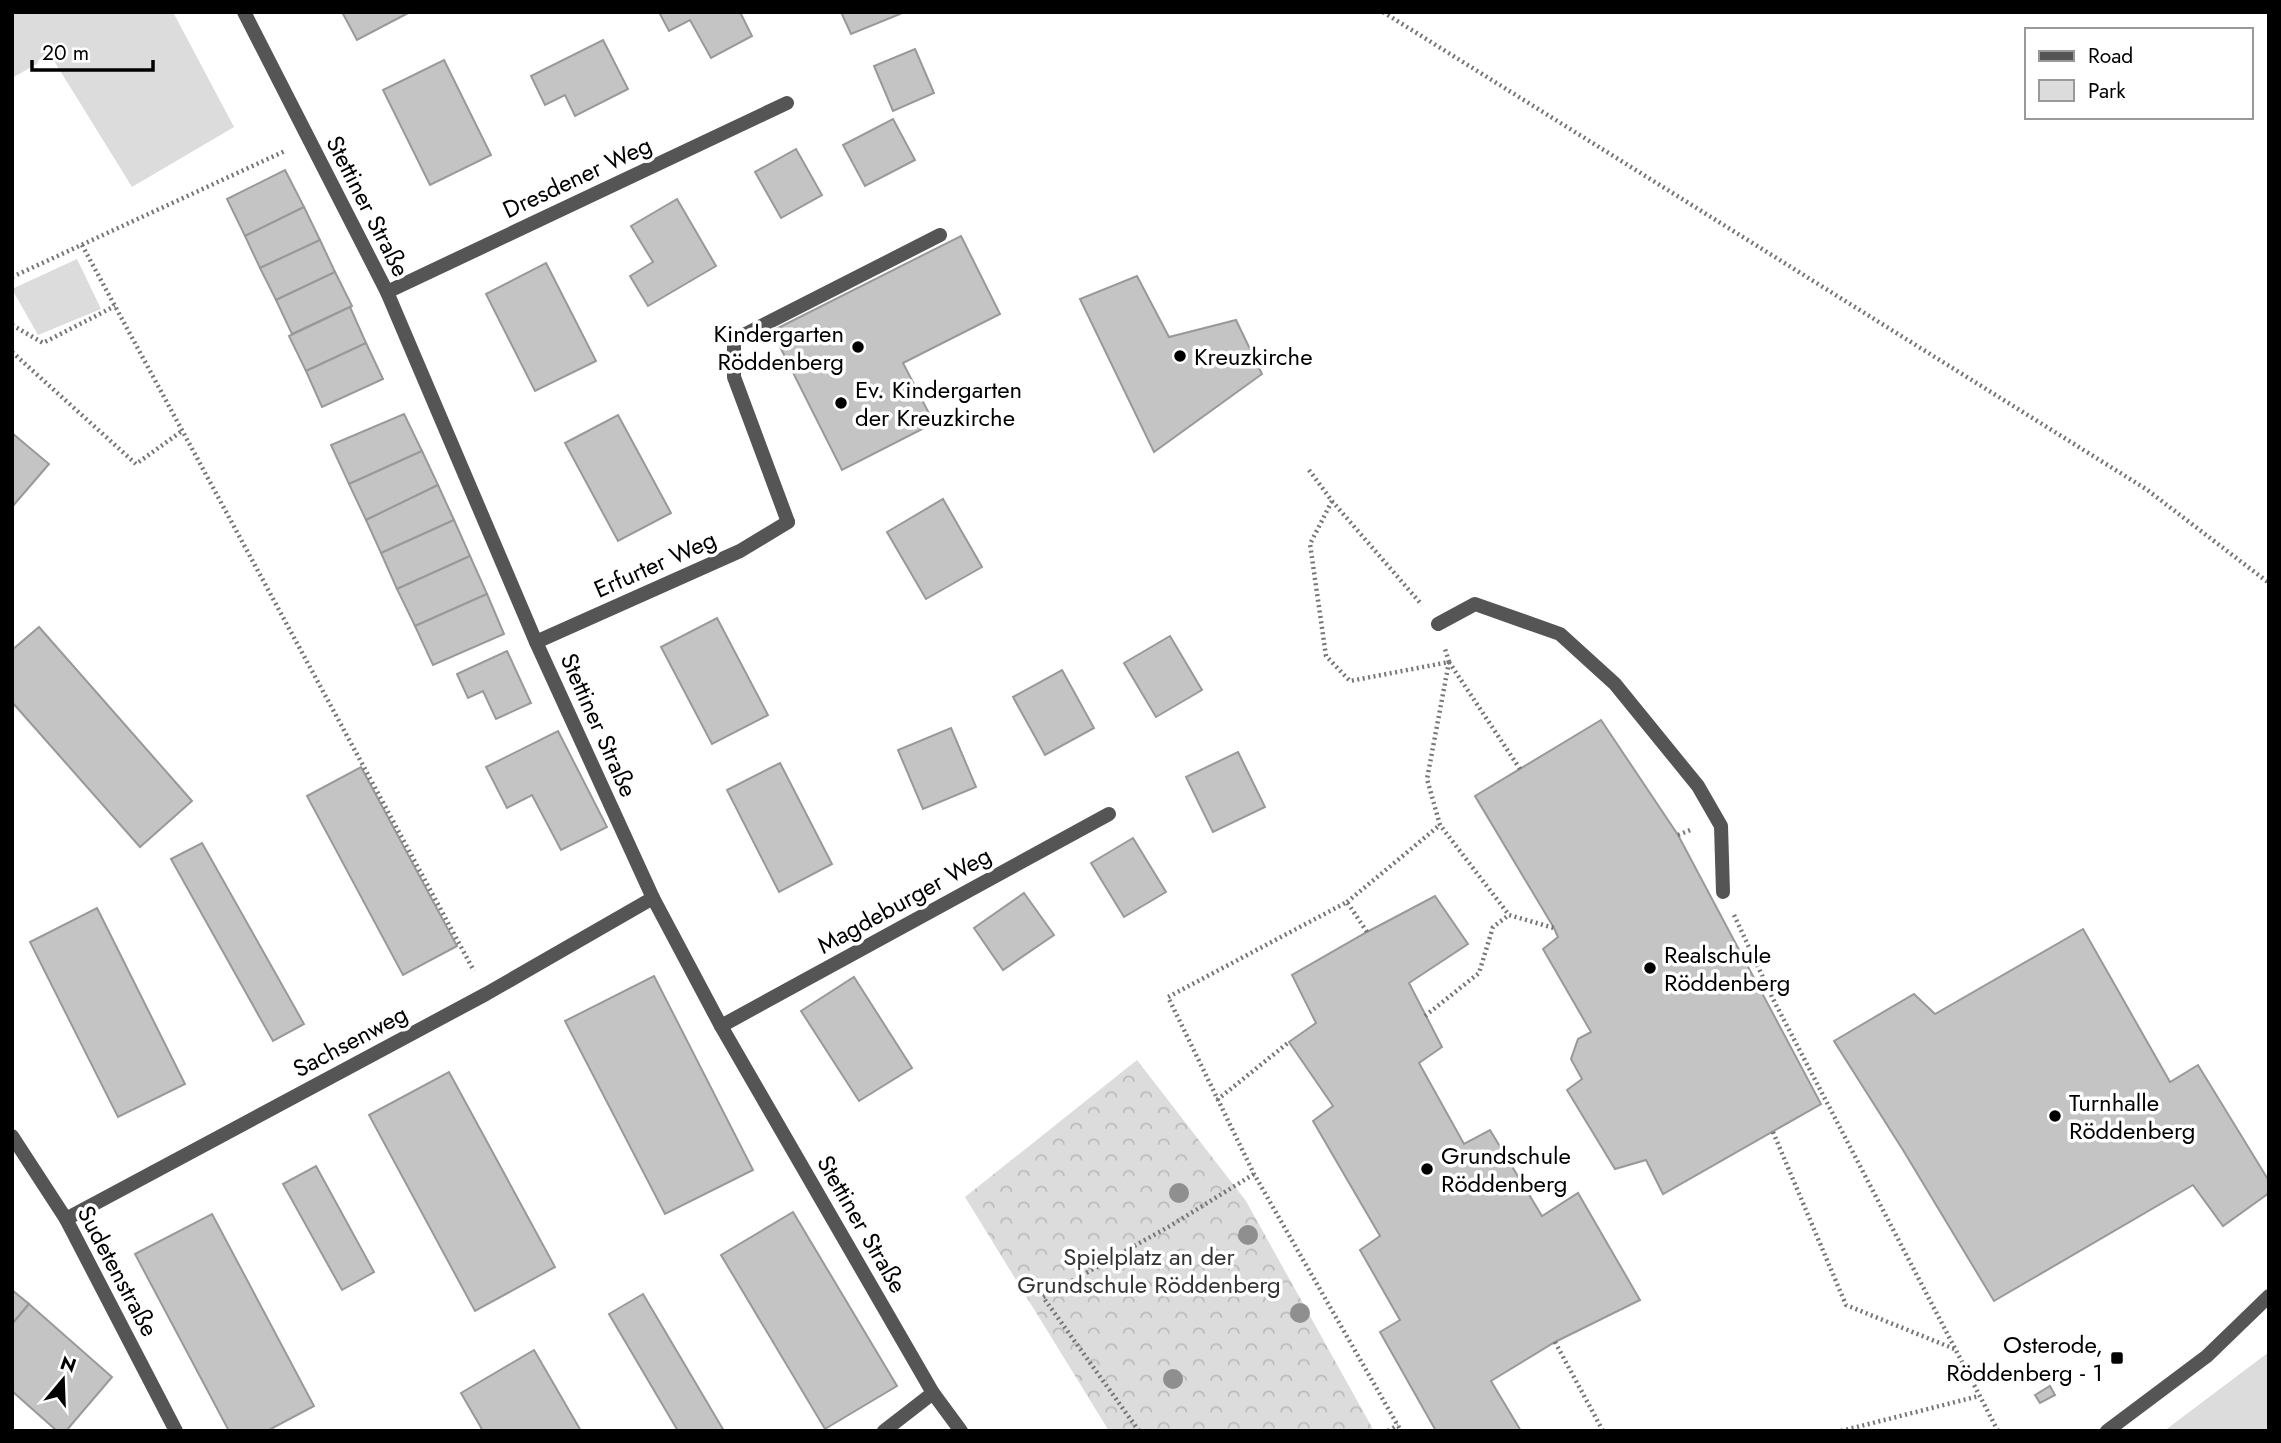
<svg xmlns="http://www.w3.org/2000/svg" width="2281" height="1443" font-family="Jost,sans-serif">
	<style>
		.green { fill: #dcdcdc }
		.forest { fill: url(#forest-crowns) }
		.building { fill: #c4c4c4; stroke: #999; stroke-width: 2 }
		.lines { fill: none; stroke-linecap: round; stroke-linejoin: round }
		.path { stroke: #777; stroke-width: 4.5; stroke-dasharray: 2 3.5; stroke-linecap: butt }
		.service { stroke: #555; stroke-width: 14 }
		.minor { stroke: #555; stroke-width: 14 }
		.tree { fill: #8f8f8f }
		.poi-dot { fill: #000; stroke: #fff; stroke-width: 2.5 }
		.labels { text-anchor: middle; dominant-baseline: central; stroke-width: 7; stroke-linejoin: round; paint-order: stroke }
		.street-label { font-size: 24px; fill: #000; stroke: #fff }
		.poi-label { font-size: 24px; fill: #000; stroke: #fff; text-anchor: start }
		.park-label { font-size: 24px; fill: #333; stroke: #fff }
	</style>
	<defs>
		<pattern id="forest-crowns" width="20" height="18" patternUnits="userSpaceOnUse" patternTransform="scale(1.75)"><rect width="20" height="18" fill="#dcdcdc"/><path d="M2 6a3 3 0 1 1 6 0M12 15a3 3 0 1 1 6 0" fill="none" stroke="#bbb"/></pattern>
	</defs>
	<rect width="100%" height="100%" fill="#fff"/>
	<g class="green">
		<path d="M12,12H173L234,127L132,187L51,56L12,78Z"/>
		<path d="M77,259L101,309L38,335L12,289Z"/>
		<path d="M2269,1352V1431H2164Z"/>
	</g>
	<path class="forest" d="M1137,1060L1246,1201L1374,1431H1109L965,1197Z"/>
	<g class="building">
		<path d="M342,12H410L357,40Z"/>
		<path d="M659,12H740L752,36L711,58L690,20L669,31Z"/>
		<path d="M841,12H899L900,14L851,34Z"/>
		<path d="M603,40L628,89L575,116L565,95L545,105L531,76Z"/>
		<path d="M915,49L934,93L893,111L874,66Z"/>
		<path d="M444,60L491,155L430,185L383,90Z"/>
		<path d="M893,119L915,160L865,186L843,145Z"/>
		<path d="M796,149L822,195L781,218L755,172Z"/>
		<path d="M285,170L304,207L245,236L227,199Z"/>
		<path d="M677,199L716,266L648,306L630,276L653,262L631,226Z"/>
		<path d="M304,207L320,240L260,268L245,236Z"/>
		<path d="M961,236L1000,314L903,363L934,423L842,470L772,331Z"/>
		<path d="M320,240L335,272L276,300L260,268Z"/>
		<path d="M546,263L596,361L535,391L486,294Z"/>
		<path d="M335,272L352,306L292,334L276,300Z"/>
		<path d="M1137,276L1169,337L1236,320L1262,374L1154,452L1080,299Z"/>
		<path d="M350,307L366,343L306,371L289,336Z"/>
		<path d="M366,343L383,379L322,407L306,371Z"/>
		<path d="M404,414L422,451L349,484L331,445Z"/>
		<path d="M618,415L671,513L618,541L565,443Z"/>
		<path d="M12,433L49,464L12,507Z"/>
		<path d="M422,451L438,485L366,520L349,484Z"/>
		<path d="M438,485L454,520L381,553L366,520Z"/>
		<path d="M943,499L982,567L926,599L887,532Z"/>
		<path d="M454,520L470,556L397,589L381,553Z"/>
		<path d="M470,556L487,594L415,626L397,589Z"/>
		<path d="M487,594L504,634L433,665L415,626Z"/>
		<path d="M717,618L768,715L712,744L661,647Z"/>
		<path d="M39,627L192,801L140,847L12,702V650Z"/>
		<path d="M1170,636L1202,690L1156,717L1124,663Z"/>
		<path d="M507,651L531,703L496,719L483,691L468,698L457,674Z"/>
		<path d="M1062,670L1094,728L1045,755L1013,697Z"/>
		<path d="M1601,720L1678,835L1821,1104L1663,1194L1646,1160L1615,1169L1567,1090L1582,1079L1571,1059L1578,1039L1591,1032L1543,949L1558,937L1554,928L1475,796Z"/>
		<path d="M951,728L976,787L923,809L898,750Z"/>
		<path d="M558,731L607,827L561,850L532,795L507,808L486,767Z"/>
		<path d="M1238,752L1265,807L1213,832L1186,777Z"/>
		<path d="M780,763L832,864L779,892L727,790Z"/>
		<path d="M361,767L457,946L403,975L307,796Z"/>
		<path d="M1133,838L1166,892L1124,917L1091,863Z"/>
		<path d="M202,843L304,1024L273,1041L171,859Z"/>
		<path d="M1024,893L1054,935L1003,970L974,928Z"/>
		<path d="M1435,896L1468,944L1409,983L1442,1047L1419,1063L1464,1144L1490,1130L1542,1216L1578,1193L1640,1300L1555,1342L1491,1381L1521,1431H1436L1380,1332L1400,1320L1360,1250L1380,1236L1313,1121L1333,1106L1289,1042L1316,1023L1292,975L1367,932Z"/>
		<path d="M97,908L185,1084L118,1117L30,942Z"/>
		<path d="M2083,929L2170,1082L2198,1065L2269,1181V1193L2223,1226L2193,1185L1994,1301L1903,1150L1834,1041L1914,994L1935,1014Z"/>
		<path d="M654,976L753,1170L665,1214L565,1021Z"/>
		<path d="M854,977L912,1068L859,1101L801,1011Z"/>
		<path d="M449,1072L555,1267L475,1311L369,1115Z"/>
		<path d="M316,1166L374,1272L342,1290L283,1184Z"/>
		<path d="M793,1212L897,1386L825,1429L721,1255Z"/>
		<path d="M212,1214L314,1406L267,1431H229L135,1254Z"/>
		<path d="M12,1290L29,1304L12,1324Z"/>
		<path d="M643,1294L724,1431H678L609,1314Z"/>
		<path d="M29,1304L112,1377L66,1431H57L12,1391V1324Z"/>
		<path d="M534,1350L581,1431H483L461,1393Z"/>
		<path d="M2050,1386L2055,1395L2040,1403L2035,1395Z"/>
	</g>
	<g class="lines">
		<g class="path">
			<path d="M1383,12L2146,489L2269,583"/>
			<path d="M82,245L474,971"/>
			<path d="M12,277L285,151"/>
			<path d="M12,325L43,343L115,306"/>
			<path d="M12,352L136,464L182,431"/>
			<path d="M1309,470L1332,501L1422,605"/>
			<path d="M1332,501L1310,544L1326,656L1350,681L1449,662L1445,649"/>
			<path d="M1449,662L1427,779L1440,825L1509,915L1554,928"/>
			<path d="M1449,662L1520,769"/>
			<path d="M1678,835L1693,829"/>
			<path d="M1347,902L1440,825"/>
			<path d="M1734,915L1773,999L1998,1431"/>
			<path d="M1367,932L1347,902L1168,997L1254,1174L1401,1431"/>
			<path d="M1425,1016L1479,973L1493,927L1509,915"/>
			<path d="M1217,1100L1289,1042"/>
			<path d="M1773,1132L1846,1305L1957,1350"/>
			<path d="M1555,1342L1603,1431"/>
			<path d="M1139,1431L1043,1297L1170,1226L1254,1174"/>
			<path d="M1388,1431L1398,1425"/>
			<path d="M1841,1431L1979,1396"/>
		</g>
		<g class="service">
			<path d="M788,522L734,377V340L940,235"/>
			<path d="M1438,624L1475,604L1560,634L1615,684L1698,786L1721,826L1723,892"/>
		</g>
		<g class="minor">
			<path d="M244,12L387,292L536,642L653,898L721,1026L933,1393L961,1431"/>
			<path d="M387,292L787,103"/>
			<path d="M536,642L740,551L788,522"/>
			<path d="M721,1026L1109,814"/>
			<path d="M12,1136L66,1219L176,1431"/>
			<path d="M66,1219L486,994L653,898"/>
			<path d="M884,1431L933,1393"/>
			<path d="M2107,1431L2207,1356L2269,1296"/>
		</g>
	</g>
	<g class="tree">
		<circle cx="1179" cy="1193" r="10"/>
		<circle cx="1248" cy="1235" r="10"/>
		<circle cx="1300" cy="1313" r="10"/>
		<circle cx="1173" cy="1379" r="10"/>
	</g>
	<g class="poi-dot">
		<circle cx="858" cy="347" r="7"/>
		<circle cx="1180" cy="356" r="7"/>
		<circle cx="841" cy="403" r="7"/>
		<circle cx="1650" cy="968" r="7"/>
		<circle cx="2055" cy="1116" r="7"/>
		<circle cx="1427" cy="1169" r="7"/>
		<rect x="2110" y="1351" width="14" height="14" rx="3.5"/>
	</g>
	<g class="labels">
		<g class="street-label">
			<text transform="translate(577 177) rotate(-25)">Dresdener Weg</text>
			<text transform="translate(368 206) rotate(63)">Stettiner Straße</text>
			<text transform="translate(655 564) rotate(-24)">Erfurter Weg</text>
			<text transform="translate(599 725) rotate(66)">Stettiner Straße</text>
			<text transform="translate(904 900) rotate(-29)">Magdeburger Weg</text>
			<text transform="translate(350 1041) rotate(-28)">Sachsenweg</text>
			<text transform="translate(862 1224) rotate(60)">Stettiner Straße</text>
			<text transform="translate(118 1271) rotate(62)">Sudetenstraße</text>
		</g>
		<g class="poi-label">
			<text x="844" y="333" text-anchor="end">Kindergarten<tspan x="844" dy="28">Röddenberg</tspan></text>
			<text x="1194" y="356">Kreuzkirche</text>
			<text x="855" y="389">Ev. Kindergarten<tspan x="855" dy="28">der Kreuzkirche</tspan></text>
			<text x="1664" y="954">Realschule<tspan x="1664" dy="28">Röddenberg</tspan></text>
			<text x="2069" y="1102">Turnhalle<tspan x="2069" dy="28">Röddenberg</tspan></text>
			<text x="1441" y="1155">Grundschule<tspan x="1441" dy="28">Röddenberg</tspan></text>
			<text x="2103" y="1344" text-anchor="end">Osterode,<tspan x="2103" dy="28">Röddenberg - 1</tspan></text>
		</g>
		<g class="park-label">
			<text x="1149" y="1256">Spielplatz an der<tspan x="1149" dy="28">Grundschule Röddenberg</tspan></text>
		</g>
	</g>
	<rect width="2281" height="1443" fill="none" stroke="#000000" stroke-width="28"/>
	<rect x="2025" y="28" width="228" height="91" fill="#ffffff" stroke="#999999" stroke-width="2"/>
	<rect x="2039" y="51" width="35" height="10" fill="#555555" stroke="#999999" stroke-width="2"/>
	<text x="2088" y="63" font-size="21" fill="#000000">Road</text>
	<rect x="2039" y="80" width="35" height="21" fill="#dcdcdc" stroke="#999999" stroke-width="2"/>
	<text x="2088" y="98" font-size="21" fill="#000000">Park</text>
	<g transform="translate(63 1380) rotate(19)" stroke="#ffffff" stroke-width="5" paint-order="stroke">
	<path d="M0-5L12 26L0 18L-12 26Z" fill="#000000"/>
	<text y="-10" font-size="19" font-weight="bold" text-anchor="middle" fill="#000000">N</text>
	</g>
	<path d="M32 60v10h121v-10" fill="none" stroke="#000000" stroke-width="3.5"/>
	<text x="42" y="60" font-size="21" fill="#000000" stroke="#ffffff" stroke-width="5" paint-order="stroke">20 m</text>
</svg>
